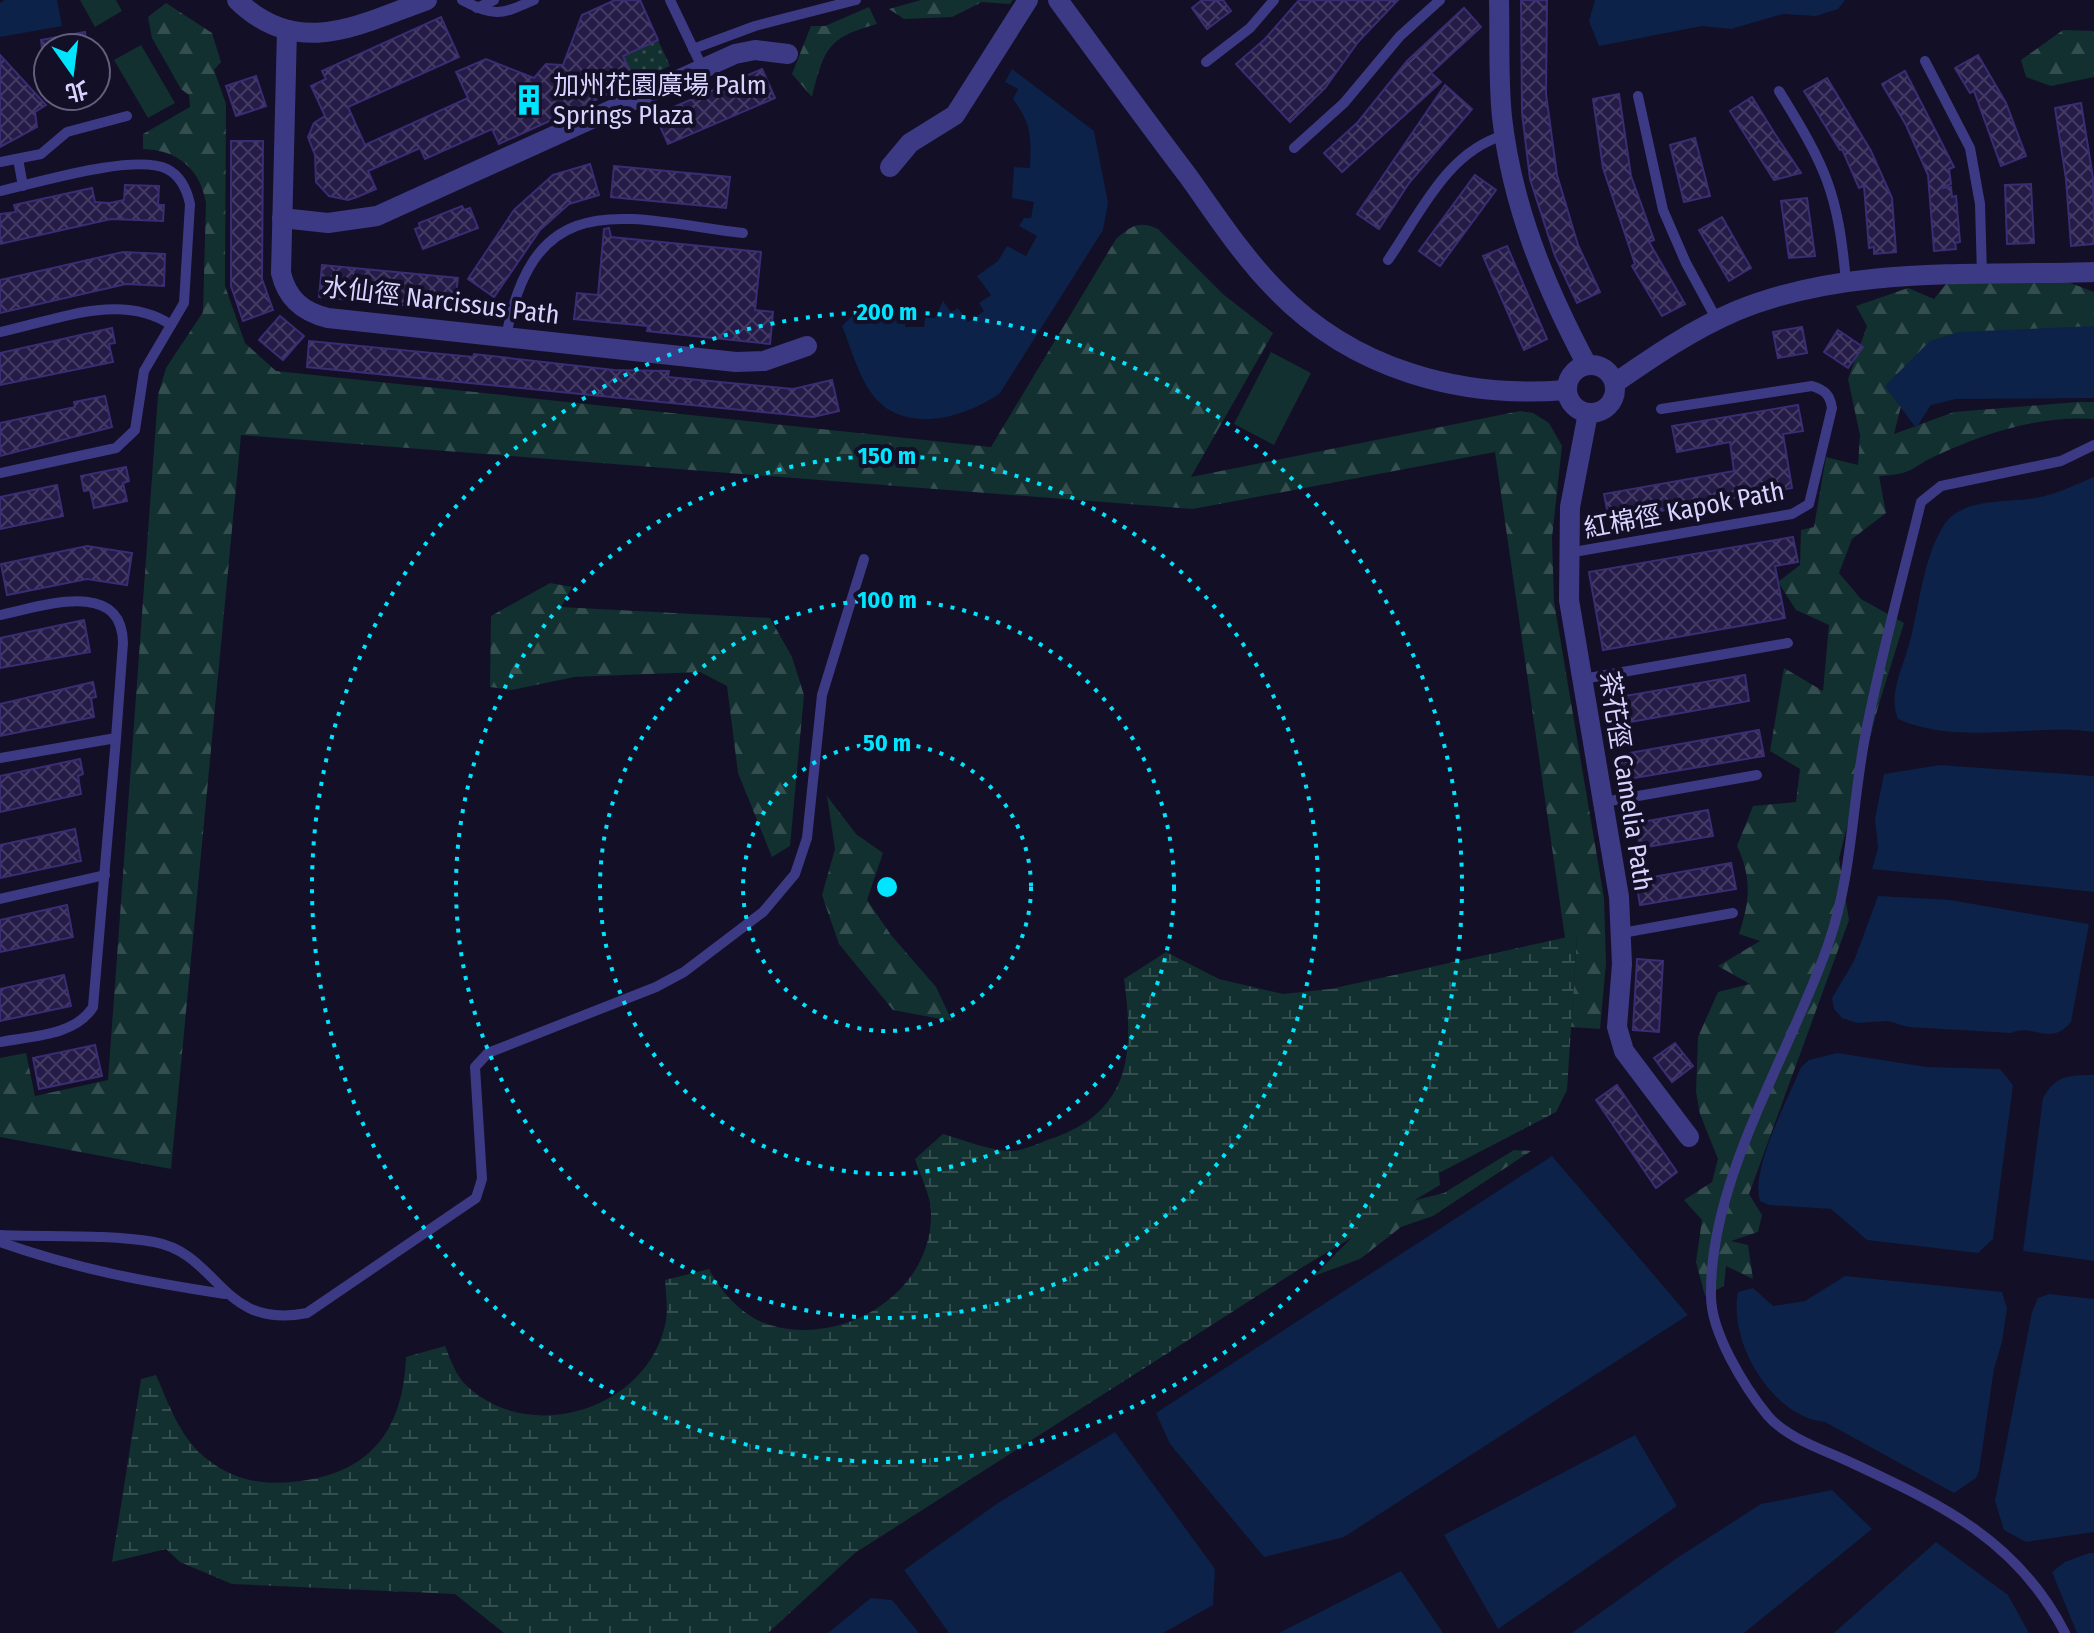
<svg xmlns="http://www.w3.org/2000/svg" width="2094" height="1633" font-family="'Fira Sans Condensed','Noto Sans TC',sans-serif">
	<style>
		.forest { fill: url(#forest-firs) }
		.wetland { fill: url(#wetland-marsh) }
		.park { fill: url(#park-dots) }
		.garden { fill: #12302f }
		.water { fill: #0c2248 }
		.building { fill: url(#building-cross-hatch); stroke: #3b2d73; stroke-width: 2 }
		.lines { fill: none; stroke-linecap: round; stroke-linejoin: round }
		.lane { stroke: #3d3a85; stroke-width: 10 }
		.street { stroke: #3d3a85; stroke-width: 20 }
		.ring { fill: none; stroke: #00e5ff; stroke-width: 4; stroke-dasharray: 4 8 }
		.labels { text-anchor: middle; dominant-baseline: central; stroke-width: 8; stroke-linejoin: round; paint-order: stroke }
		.poi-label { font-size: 26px; fill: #d9d4ff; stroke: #130f26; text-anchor: start }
		.street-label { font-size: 26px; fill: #d9d4ff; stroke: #130f26 }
		.centre { fill: #00e5ff; stroke: #130f26; stroke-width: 4 }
		.ring-label { font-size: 24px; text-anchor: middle; font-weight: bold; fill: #00e5ff; stroke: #130f26; stroke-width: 8; stroke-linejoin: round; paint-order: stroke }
	</style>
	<defs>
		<pattern id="forest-firs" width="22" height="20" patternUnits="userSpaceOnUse" patternTransform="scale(2)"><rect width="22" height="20" fill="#12302f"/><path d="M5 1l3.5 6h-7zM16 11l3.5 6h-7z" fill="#344d4e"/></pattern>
		<pattern id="wetland-marsh" width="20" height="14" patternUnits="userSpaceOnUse" patternTransform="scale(2)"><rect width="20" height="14" fill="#12302f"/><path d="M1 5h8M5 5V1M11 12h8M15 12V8" fill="none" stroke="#344d4e"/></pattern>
		<pattern id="park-dots" width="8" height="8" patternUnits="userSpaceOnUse" patternTransform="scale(2)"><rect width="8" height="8" fill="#12302f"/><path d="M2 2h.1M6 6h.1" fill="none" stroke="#344d4e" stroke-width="1.8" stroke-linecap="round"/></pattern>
		<pattern id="building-cross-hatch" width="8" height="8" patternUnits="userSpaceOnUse" patternTransform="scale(2)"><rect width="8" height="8" fill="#241b47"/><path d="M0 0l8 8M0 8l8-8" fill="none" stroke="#433b63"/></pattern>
	</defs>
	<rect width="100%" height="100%" fill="#130f26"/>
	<g class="forest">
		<path d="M921,0H1013L1010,4L982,2L952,17L904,19L889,9Z"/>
		<path d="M166,3L212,33L221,62L214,70L226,104L225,286L245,343L276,371L991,447L1116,239C1130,226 1140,220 1158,229L1224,295L1273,333L1191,477L1520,411L1533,413L1549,423L1562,446L1552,538L1554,602L1604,898L1606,963L1600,1029L1571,1027L1577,936L1565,938L1495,452L1193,509L241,435L171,1169L0,1137V1058L26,1053L35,1096L108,1080L158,395L166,368L203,312L206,203C200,169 178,150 143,149V134L190,107L189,95L181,89L152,38L148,17Z"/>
		<path d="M869,7L877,24C828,37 824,49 812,97L792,74L811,26H825Z"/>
		<path d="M2063,30L2094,31V77L2051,86L2026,77L2021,60Z"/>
		<path d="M2068,282L2094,292V338L1904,394L1894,434L1954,412L2078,402H2094V419C2043,415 1988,432 1942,453C1910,466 1918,474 1879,476L1886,513L1852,539L1839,573L1861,599L1904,623L1878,707L1839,858L1849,920L1749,1194L1762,1215L1758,1232L1731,1241L1748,1245L1753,1279L1726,1266L1724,1286L1705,1296L1696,1262L1702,1220L1684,1200L1712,1182L1718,1159L1700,1114L1696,1092L1698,1037L1718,992L1750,984L1718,966L1760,941L1739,934C1750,900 1752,878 1737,846L1753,806L1796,802L1800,769L1770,751L1784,668L1823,691L1829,625L1796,610L1778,582L1800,565L1801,530L1814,527L1826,457L1858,465L1860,435L1848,379L1867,326L1856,306L1908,288L1934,299L1947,283Z"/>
		<path d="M550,583L572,587L561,607L770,618L792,657L804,695L790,846L772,857L738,773L727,686L700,672L574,677L512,690L490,687L491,616Z"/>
		<path d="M827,796L856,834L883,853L867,900L891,935L936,987L952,1021L893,1010L839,944L822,895L835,849Z"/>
		<path d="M1514,1150L1531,1151L1433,1216L1401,1227L1360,1259L1314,1276L1380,1209L1444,1193Z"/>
	</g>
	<path class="wetland" d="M1577,935L1567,1090L1556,1112L1439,1173L1440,1185L1301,1268L855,1553L768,1633H504L455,1594L232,1584L180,1562L166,1549L112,1562L141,1379L156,1375C170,1407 181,1441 211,1462C235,1480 263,1485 292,1482C369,1475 403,1432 406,1357L445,1346C450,1358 455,1374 465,1384C526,1445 642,1412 664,1329C669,1314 666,1296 665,1280L709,1269C721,1292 743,1317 770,1325C843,1347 933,1293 931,1212C931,1196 920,1175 915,1159L943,1134C964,1140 988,1150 1009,1151C1021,1152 1039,1143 1050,1139C1132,1112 1134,1052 1124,979L1166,952L1219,979L1283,994L1330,989Z"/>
	<path class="park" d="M658,40L670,66L635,82L623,56Z"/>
	<g class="garden">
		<path d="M80,0H116L122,11L95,27Z"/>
		<path d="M141,45L175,103L148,118L114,60Z"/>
		<path d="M1271,352L1311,373L1274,445L1234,424Z"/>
	</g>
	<g class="water">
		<path d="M5,0H57L62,26L0,37V3Z"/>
		<path d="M1595,0H1845L1838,9L1816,16L1783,14L1731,29L1702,26L1599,46L1589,21Z"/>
		<path d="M1012,69L1094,131L1108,203L1103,230L1000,393C966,418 903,436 872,394C858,375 851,348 842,326L851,317L865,320L869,308L905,317V327H924L925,318H935L943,301L951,312L958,308L968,322L984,311L979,303L991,295L977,276L998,261L1007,246L1026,256L1037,236L1019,226L1024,218H1031L1034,202L1012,198L1014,167L1030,168C1031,136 1032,125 1013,99L1018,89L1005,82Z"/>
		<path d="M2094,326V398L1956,399L1931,405L1916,428L1885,386L1930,341L1959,332Z"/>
		<path d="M2094,477V732C2031,723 1958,746 1898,719C1887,693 1905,664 1911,637C1920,601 1924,556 1944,525C1962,497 2009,503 2036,498C2057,494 2075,485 2094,477Z"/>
		<path d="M1940,765L2094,776V892L1872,869L1878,848L1875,819L1884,774Z"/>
		<path d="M1878,896L1950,900L2089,924L2071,1022C2049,1048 2033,1022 2011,1033L1908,1027L1888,1021L1857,1023L1842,1018L1834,1009L1832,998L1854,961Z"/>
		<path d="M1837,1053L1927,1067L2000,1069L2013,1085L1993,1239L1978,1253L1867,1240L1831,1209L1769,1205L1760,1201C1750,1170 1788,1099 1801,1067L1809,1060Z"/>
		<path d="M2094,1075V1261L2023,1251L2043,1098C2056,1075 2069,1075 2094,1075Z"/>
		<path d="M1552,1156L1688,1315L1344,1537L1264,1557L1170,1444L1156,1413Z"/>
		<path d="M1845,1276L2002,1292L2007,1308L2002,1342L1994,1369L1979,1471L1976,1478L1954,1493L1825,1422C1772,1417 1728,1342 1738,1292L1753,1288L1773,1306L1805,1301Z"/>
		<path d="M2049,1294L2094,1299V1532L2026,1542L2004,1530L1995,1501L2032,1312L2038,1298Z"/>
		<path d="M1115,1432L1215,1569L1213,1605L1163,1633H949L904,1570L998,1503Z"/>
		<path d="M1635,1435L1677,1506L1498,1629L1444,1535Z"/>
		<path d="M1832,1490L1872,1529L1744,1633H1572L1677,1558L1761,1504Z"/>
		<path d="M1936,1542L2008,1595L2029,1633H1834Z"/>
		<path d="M2089,1553H2094V1633H2077L2052,1572L2065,1562Z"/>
		<path d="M1401,1571L1443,1633H1279Z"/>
		<path d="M871,1598L892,1600L919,1633H828Z"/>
	</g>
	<g class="building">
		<path d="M615,0H640L658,40L623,56L635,82L499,144L492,129L425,159L420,148L368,171L376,189L357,197L348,200L329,196L316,182L315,155L308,137L314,123L325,116L311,86L326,79L322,71L441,17L459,57L348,107L365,145L468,98L456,72L486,59L534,78L546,64L563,65L582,15Z"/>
		<path d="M1202,0H1223L1231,11L1207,29L1192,8Z"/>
		<path d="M1299,0H1398L1358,42L1325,88L1290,122L1236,64L1265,39Z"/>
		<path d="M1521,0H1547L1546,94L1557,175L1578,245L1600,292L1577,303L1555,256L1530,179L1522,113Z"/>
		<path d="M1464,8L1481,27L1431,73L1441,82L1342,172L1324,153L1358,122L1407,61Z"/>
		<path d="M85,32L87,48H42L41,40Z"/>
		<path d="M0,55L46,105L35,112L37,127L0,147Z"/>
		<path d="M1978,55L2006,103L2026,156L2001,166L1974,91L1970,93L1955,68Z"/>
		<path d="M762,69L775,98L668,144L655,115Z"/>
		<path d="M1905,71L1954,167L1949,169L1951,184L1941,188L1951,187L1952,197L1956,196L1960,242L1955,243L1956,249L1934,251L1928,175L1906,125L1882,84Z"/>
		<path d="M256,76L266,106L236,116L226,86Z"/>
		<path d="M1827,78L1871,151L1892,198L1896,252L1874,254V247L1869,248L1864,186L1859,188L1842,149L1840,150L1804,91Z"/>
		<path d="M1445,85L1472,109L1409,183L1379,229L1357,214Z"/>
		<path d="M1619,94L1631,176L1654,240L1649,242L1685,304L1662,316L1632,266L1635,264L1603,168L1593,99Z"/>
		<path d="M1752,97L1775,134L1801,173L1774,180L1730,111Z"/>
		<path d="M2081,103L2093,178L2094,237L2093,244L2071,246L2066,179L2055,108Z"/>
		<path d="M1695,138L1710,196L1684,202L1670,145Z"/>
		<path d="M231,141H263L262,279L273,310L243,321L231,286Z"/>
		<path d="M590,164L599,195L569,204L540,230L494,297L468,279L514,210L553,175Z"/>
		<path d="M614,166L730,177L726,208L611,197Z"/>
		<path d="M1475,175L1496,190L1440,266L1419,251Z"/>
		<path d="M2031,184L2034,243L2007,244L2005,185Z"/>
		<path d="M125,185L159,186L158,205H164L163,221L111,219L0,244V214L16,212L14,205L92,188L95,202L110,203L124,200Z"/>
		<path d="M1807,198L1815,256L1789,258L1781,201Z"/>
		<path d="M462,206L464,210L470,208L478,228L423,249L415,229L420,227L419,223Z"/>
		<path d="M1722,217L1751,268L1729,281L1699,230Z"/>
		<path d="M609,228L611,237L761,252L755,310L773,312L770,344L647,331L648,326L574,319L577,293L598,295L604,229Z"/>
		<path d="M1507,246L1547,339L1524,350L1483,256Z"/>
		<path d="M123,252L165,254L164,286L126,284L0,313V280Z"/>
		<path d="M322,265L458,278L454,310L319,297Z"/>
		<path d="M280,316L304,336L283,360L259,340Z"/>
		<path d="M1802,327L1807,353L1778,358L1773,332Z"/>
		<path d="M112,328L115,343L109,344L113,362L0,385V353Z"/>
		<path d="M1838,330L1863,347L1848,368L1824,352Z"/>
		<path d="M309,341L473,357L474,354L614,370L669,371L668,377L793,389L832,380L839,411L813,417L307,367Z"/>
		<path d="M105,396L112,427L0,456V423L75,407L74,402Z"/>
		<path d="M1798,405L1803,431L1783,434L1792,488L1609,520L1604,494L1734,471L1730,442L1677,452L1672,426Z"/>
		<path d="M126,467L129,481L123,483L127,501L94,508L90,490L84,491L81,476Z"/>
		<path d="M57,485L63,516L0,529V497Z"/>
		<path d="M1793,537L1798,562L1775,566L1785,618L1603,650L1589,572Z"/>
		<path d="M87,546L132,553L127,585L87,579L7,595L1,564Z"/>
		<path d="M84,620L90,652L0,668V638Z"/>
		<path d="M1745,675L1749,701L1613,725L1608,699Z"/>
		<path d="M93,682L96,697L91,698L94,717L0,736V704Z"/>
		<path d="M1759,730L1764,756L1622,780L1618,755Z"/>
		<path d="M80,759L83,774L78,776L81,794L0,812V776Z"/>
		<path d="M1708,810L1713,836L1640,848L1636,823Z"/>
		<path d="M75,829L81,861L0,878V845Z"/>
		<path d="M1731,863L1736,889L1640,905L1636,880Z"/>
		<path d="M67,905L73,937L0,952V920Z"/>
		<path d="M1637,959L1663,961L1659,1032L1633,1030Z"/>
		<path d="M64,975L71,1006L0,1021V989Z"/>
		<path d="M1675,1043L1693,1066L1672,1082L1654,1058Z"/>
		<path d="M95,1045L102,1076L39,1089L33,1058Z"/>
		<path d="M1617,1085L1677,1172L1656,1188L1596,1100Z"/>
	</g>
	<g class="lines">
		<g class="lane">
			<path d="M462,0C495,17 500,15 534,0"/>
			<path d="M670,0L703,69"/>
			<path d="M477,8L494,0"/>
			<path d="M693,49L755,26L856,0"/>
			<path d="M1925,61L1970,148L1980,204L1982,275"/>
			<path d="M1206,62L1250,28L1274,0"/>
			<path d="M1779,91C1826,167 1838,192 1846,282"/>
			<path d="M1638,96L1663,210L1686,263L1717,320"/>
			<path d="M1294,148L1344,103L1400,36L1440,0"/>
			<path d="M18,159L23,186"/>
			<path d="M0,162L41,154L67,132L127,116"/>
			<path d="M0,191C37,183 134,153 167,169C181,176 187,190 190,204L184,303L144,371L135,430L116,448L0,473"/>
			<path d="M1388,260C1420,214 1447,151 1505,135"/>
			<path d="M0,332C54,321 121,291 171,325"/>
			<path d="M506,337C535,182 626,219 743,233"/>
			<path d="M1568,553L1792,514L1809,504L1832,408C1830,395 1825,390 1812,386L1661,409"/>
			<path d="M0,615C40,607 122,577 123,643L116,738"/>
			<path d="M1583,679L1788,643"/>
			<path d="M0,758L116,738L93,1007C75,1036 31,1036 0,1042"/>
			<path d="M1604,802L1757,775"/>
			<path d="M0,899L105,875"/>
			<path d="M1622,933L1733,913"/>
			<path d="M0,1235C47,1237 108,1234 154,1242C220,1254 220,1330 307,1313L476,1198L482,1179L475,1067L488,1053L656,987L684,972L763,912L795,874L807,838L822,695L864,559"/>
			<path d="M0,1242C76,1269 146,1282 225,1294"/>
			<path d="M2065,1633C2017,1539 1940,1504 1850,1462C1824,1450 1787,1438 1768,1416C1745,1388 1711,1333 1711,1296C1709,1178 1792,1051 1829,942C1852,875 1852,805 1865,737C1880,658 1902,580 1921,502L1941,486L2061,461L2094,445"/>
		</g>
		<g class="street">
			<path d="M237,0C298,60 360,24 427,0"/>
			<path d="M1058,0C1101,59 1144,118 1188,176C1216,215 1243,257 1277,291C1353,369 1460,399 1566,390"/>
			<path d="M1499,0C1500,39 1498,78 1502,117C1512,206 1545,286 1587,365"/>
			<path d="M287,30L281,273C287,299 303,312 328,318L736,362L764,361L807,346"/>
			<path d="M890,167L910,143L955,115L1028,0"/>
			<path d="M282,218L328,223L377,216L735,54L755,50L788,54"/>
			<circle cx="1591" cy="389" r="24"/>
			<path d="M1615,383C1654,356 1692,330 1736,311C1847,265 1976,276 2094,272"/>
			<path d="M1588,413L1570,507L1569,600L1619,897L1622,964L1617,1027L1624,1051L1689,1137"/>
		</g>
	</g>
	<g class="ring">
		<circle cx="887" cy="887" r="144"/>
		<circle cx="887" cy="887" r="287"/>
		<circle cx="887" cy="887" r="431"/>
		<circle cx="887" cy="887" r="575"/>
	</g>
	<defs>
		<symbol id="building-bare" viewBox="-9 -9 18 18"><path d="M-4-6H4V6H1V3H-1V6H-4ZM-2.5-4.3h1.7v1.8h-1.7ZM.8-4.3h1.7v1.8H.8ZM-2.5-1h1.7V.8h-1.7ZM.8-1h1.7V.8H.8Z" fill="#00e5ff" stroke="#130f26" stroke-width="2.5" paint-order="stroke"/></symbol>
	</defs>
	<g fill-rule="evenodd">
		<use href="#building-bare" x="507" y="78" width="44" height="44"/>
	</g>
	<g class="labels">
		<g class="poi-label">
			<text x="553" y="85">加州花園廣場 Palm<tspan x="553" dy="30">Springs Plaza</tspan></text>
		</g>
		<g class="street-label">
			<text transform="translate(441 301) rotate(7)">水仙徑 Narcissus Path</text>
			<text transform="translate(1684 510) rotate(-11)">紅棉徑 Kapok Path</text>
			<text transform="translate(1626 781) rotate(81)">茶花徑 Camelia Path</text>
		</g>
	</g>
	<circle cx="887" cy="887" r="12" class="centre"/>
	<g class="ring-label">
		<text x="887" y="320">200 m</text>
		<text x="887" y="464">150 m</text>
		<text x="887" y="608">100 m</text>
		<text x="887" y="751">50 m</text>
	</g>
	<g transform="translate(72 72) rotate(166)"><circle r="38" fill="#130f26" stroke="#625e7d" stroke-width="2"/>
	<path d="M0-6L14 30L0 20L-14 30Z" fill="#00e5ff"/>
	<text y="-12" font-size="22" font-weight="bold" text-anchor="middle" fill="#d9d4ff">北</text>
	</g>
</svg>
